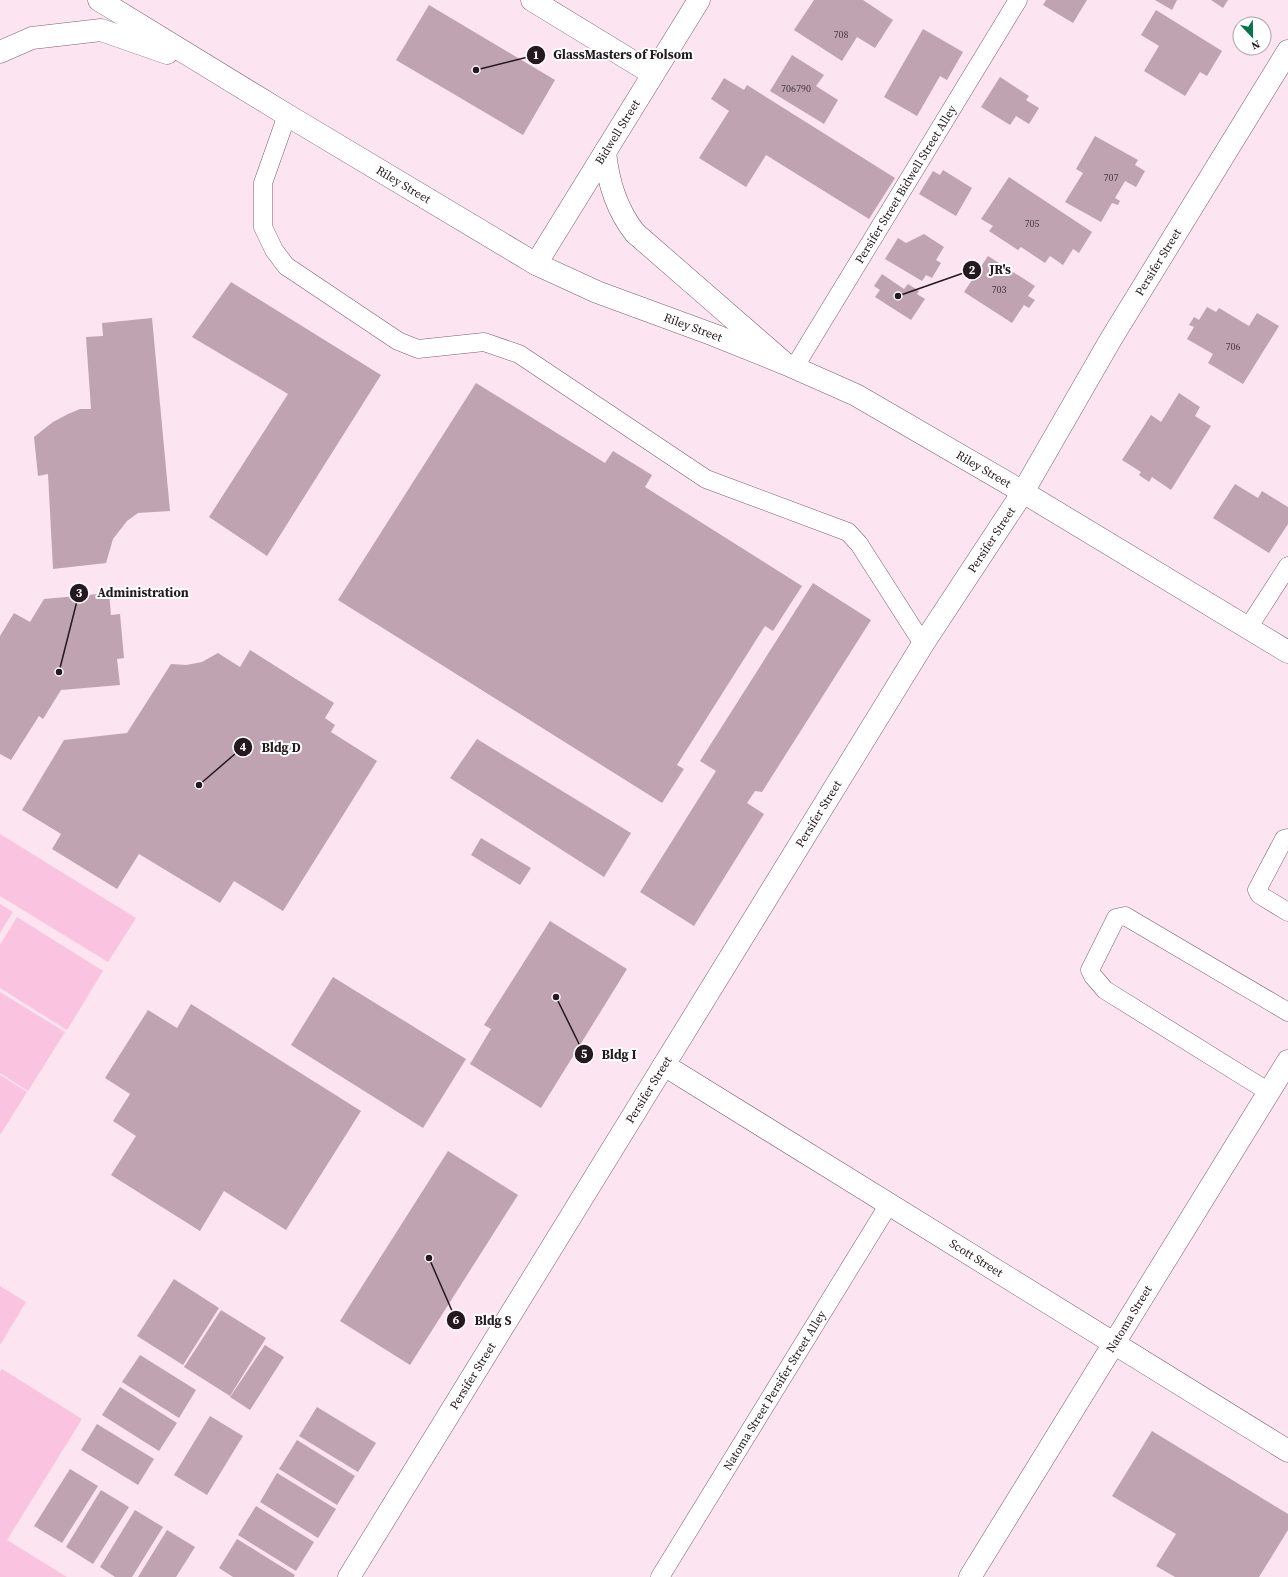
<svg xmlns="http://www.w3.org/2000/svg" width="1288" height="1577" font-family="'Source Serif 4',serif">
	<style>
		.green { fill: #fac4e0 }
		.building { fill: #c0a3b1 }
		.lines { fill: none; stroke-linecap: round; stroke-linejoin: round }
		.lane-casing { stroke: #7a606d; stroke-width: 19 }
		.street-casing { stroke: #7a606d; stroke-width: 23 }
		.secondary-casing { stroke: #7a606d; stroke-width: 23 }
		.primary-casing { stroke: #7a606d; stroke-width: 23 }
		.lane { stroke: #fff; stroke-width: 18 }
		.street { stroke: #fff; stroke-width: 22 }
		.secondary { stroke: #fff; stroke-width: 22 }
		.primary { stroke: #fff; stroke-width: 22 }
		.labels { text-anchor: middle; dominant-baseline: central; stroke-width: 4; stroke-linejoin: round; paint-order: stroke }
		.number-label { font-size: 10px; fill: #4a3c43 }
		.street-label { font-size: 12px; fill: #23191e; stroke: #fff }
		.leader { fill: none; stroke: #23191e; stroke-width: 1.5 }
		.callout-dot { fill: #23191e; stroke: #fff; stroke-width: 1.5 }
		.mark-label { font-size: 12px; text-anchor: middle; font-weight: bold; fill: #fff }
		.callout-label { font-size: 13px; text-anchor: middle; font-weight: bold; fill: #23191e; stroke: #fff; stroke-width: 4; stroke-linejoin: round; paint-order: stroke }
	</style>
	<rect width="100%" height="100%" fill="#fde4f1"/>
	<g class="green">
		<path d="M0,834L136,918L108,962L0,896Z"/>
		<path d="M0,904L13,912L0,933Z"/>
		<path d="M17,917L103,971L67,1030L0,988V945Z"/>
		<path d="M0,992L65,1032L28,1091L0,1073Z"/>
		<path d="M0,1075L27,1092L0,1135Z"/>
		<path d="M0,1286L26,1302L0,1345Z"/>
		<path d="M2,1369L82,1419L7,1540L67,1577H0V1371Z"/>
	</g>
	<g class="building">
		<path d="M814,0H863L893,20L875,48L857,37L842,61L794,30Z"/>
		<path d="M1046,0H1087L1073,23L1043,5Z"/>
		<path d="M1155,0H1177L1172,10Z"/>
		<path d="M1211,0H1228L1223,8Z"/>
		<path d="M429,5L555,80L523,135L396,60Z"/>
		<path d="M1156,10L1222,51L1207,76L1200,72L1185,96L1144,71L1159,46L1141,35Z"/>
		<path d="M923,29L963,52L947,80L940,76L917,116L884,97Z"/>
		<path d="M792,55L824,75L816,86L838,100L824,124L770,91Z"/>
		<path d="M1000,77L1029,96L1026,100L1039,108L1029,124L1016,116L1010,125L981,107Z"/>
		<path d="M724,78L744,90L747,85L895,178L869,219L766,155L746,187L699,158L729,111L711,99Z"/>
		<path d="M1095,136L1138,160L1135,165L1145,171L1136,187L1125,181L1115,198L1120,201L1118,205L1112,203L1101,222L1065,202L1083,173L1076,169Z"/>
		<path d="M943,170L972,188L956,216L919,194L933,171L940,175Z"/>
		<path d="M1009,177L1092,232L1079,253L1073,249L1063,265L1050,256L1045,263L1021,247L1018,250L989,231L993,226L981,219Z"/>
		<path d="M924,234L944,247L936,260L941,263L932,278L926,275L922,281L885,259L898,238L906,243Z"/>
		<path d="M988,256L1035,286L1028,296L1035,300L1029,308L1024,305L1012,323L964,292Z"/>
		<path d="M882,274L904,289L908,284L919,291L917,294L925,299L911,320L875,297L880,290L874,286Z"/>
		<path d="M231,282L381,375L267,556L209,517L288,394L192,337Z"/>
		<path d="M1207,307L1216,312L1219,308L1249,326L1257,313L1279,326L1243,384L1208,363L1213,354L1187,339L1194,327L1189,325L1194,317L1199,320Z"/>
		<path d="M152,318L170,511L138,513L127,521L113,539L106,563L53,569L48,474L38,476L34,437L53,422L68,414L80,409H91L86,337L103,336L102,323Z"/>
		<path d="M476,383L605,463L613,451L652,475L645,487L802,586L773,631L765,626L677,765L684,769L662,803L338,600Z"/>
		<path d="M1179,393L1200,407L1195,416L1211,426L1171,490L1152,477L1149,482L1139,475L1141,472L1122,460L1151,415L1161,422Z"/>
		<path d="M1235,484L1258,498L1262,491L1288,507V524L1269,553L1213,518Z"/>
		<path d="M813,583L871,620L762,792L755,791L747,803L764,814L694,926L640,892L716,771L700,761Z"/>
		<path d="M109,593L111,615L120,614L124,658L117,659L120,685L61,690L43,719L39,716L11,760L0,754V636L14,613L30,622L44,599Z"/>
		<path d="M250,650L334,703L325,718L335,725L331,732L377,761L283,911L234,881L220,903L139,854L117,889L52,849L61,834L22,810L64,740L127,733L171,664L186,665L202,662L218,653L240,667Z"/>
		<path d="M477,739L631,833L604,877L450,778Z"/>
		<path d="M481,838L531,868L520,885L471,855Z"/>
		<path d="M550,921L627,969L541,1108L470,1064L491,1029L484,1025Z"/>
		<path d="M333,977L466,1059L423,1128L291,1045Z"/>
		<path d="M191,1004L361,1111L286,1230L224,1191L200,1231L111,1175L136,1136L113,1121L130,1094L105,1078L148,1010L177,1028Z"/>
		<path d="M448,1151L518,1195L410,1365L340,1321Z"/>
		<path d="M174,1279L219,1308L183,1365L137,1336Z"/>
		<path d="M221,1310L266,1338L230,1396L184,1367Z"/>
		<path d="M265,1345L284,1357L250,1410L230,1397Z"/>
		<path d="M140,1355L196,1390L179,1418L122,1382Z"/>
		<path d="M120,1387L177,1423L159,1451L102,1415Z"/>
		<path d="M317,1407L376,1443L358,1472L299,1436Z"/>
		<path d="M210,1416L243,1436L207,1495L174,1475Z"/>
		<path d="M97,1424L154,1459L138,1485L81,1450Z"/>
		<path d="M1152,1431L1288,1514V1530L1259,1577H1175L1156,1566L1176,1534L1112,1496Z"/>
		<path d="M297,1440L355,1476L337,1505L279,1469Z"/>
		<path d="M70,1469L98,1486L62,1543L34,1526Z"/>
		<path d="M277,1473L336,1509L318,1538L260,1502Z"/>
		<path d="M101,1490L129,1507L93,1564L66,1547Z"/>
		<path d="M256,1506L314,1542L296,1571L238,1535Z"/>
		<path d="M135,1510L163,1527L132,1577H115L100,1567Z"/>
		<path d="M167,1530L195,1547L176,1577H138Z"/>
		<path d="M237,1539L295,1575L294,1577H233L219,1568Z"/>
	</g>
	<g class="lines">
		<defs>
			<g id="lane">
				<path d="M287,115L263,183V227L274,250L286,266L398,341L418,349L484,342L519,354L706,479L848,532L859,544L923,644"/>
				<path id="s1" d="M794,368L1018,0"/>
				<path d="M1248,628L1288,566"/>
				<path d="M1288,838L1284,839L1257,890L1260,895L1288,912"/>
				<path d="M1269,1092L1105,990L1093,976L1090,970L1116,918L1125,916L1288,1012"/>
				<path id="s2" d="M660,1577L889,1204"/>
			</g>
			<g id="street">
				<path d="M532,0L653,74"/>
				<path id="s3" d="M664,1065L1288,1451"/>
				<path id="s4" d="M349,1577L923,644L1023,492L1111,339L1288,51"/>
			</g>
			<g id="secondary">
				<path d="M605,152C608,182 616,209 635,233L782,361"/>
				<path id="s5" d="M536,264L699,0"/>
				<path id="s6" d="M970,1577L1288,1061"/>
			</g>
			<g id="primary">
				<path id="s7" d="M99,0L287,115L536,264L597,292L714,335L786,364L856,395L1023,492L1288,652"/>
				<path d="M0,52L32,38L101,30L167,53"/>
			</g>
		</defs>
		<use href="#lane" class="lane-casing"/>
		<use href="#street" class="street-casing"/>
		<use href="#secondary" class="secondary-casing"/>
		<use href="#primary" class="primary-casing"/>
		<use href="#lane" class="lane"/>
		<use href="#street" class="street"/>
		<use href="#secondary" class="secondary"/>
		<use href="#primary" class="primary"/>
	</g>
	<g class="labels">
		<g class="number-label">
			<text x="841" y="34">708</text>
			<text x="796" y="88">706790</text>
			<text x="1111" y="177">707</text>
			<text x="1032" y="223">705</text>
			<text x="999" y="289">703</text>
			<text x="1233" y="346">706</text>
		</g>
		<g class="street-label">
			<text stroke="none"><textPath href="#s5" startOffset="155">Bidwell Street</textPath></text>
			<text stroke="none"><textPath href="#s1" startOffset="215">Persifer Street Bidwell Street Alley</textPath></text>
			<text stroke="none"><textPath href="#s7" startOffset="356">Riley Street</textPath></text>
			<text stroke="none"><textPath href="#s4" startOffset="1544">Persifer Street</textPath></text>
			<text stroke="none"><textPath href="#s7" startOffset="680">Riley Street</textPath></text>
			<text stroke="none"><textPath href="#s7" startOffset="1004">Riley Street</textPath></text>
			<text stroke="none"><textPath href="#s4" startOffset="1220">Persifer Street</textPath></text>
			<text stroke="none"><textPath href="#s4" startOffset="896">Persifer Street</textPath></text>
			<text stroke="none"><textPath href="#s4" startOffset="572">Persifer Street</textPath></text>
			<text stroke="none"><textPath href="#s3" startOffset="367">Scott Street</textPath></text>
			<text stroke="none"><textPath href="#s6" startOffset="303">Natoma Street</textPath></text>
			<text stroke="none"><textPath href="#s4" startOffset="236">Persifer Street</textPath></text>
			<text stroke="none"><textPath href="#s2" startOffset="219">Natoma Street Persifer Street Alley</textPath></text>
		</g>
	</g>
	<path class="leader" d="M476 70L536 55M898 296L972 270M59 672L79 593M199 785L243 747M556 997L584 1054M429 1258L456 1320"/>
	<g class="callout-dot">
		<circle cx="476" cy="70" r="4"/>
		<circle cx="898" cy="296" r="4"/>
		<circle cx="59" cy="672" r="4"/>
		<circle cx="199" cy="785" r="4"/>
		<circle cx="556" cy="997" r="4"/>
		<circle cx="429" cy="1258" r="4"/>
		<circle cx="536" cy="55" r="10"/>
		<circle cx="972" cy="270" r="10"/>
		<circle cx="79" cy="593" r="10"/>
		<circle cx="243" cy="747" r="10"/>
		<circle cx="584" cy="1054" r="10"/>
		<circle cx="456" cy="1320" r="10"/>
	</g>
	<g class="mark-label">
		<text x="536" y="59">1</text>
		<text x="972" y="274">2</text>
		<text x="79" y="597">3</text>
		<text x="243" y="751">4</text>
		<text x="584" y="1058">5</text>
		<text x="456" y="1324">6</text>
	</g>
	<g class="callout-label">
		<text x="623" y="59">GlassMasters of Folsom</text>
		<text x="1000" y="274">JR's</text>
		<text x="143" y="597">Administration</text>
		<text x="281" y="752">Bldg D</text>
		<text x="619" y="1059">Bldg I</text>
		<text x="493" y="1325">Bldg S</text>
	</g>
	<g transform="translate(1252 36) rotate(158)"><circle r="19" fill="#ffffff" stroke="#a7a3a5"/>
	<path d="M0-3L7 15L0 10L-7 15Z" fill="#08724a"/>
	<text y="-6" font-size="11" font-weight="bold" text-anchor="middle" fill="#23191e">N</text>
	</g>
</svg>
